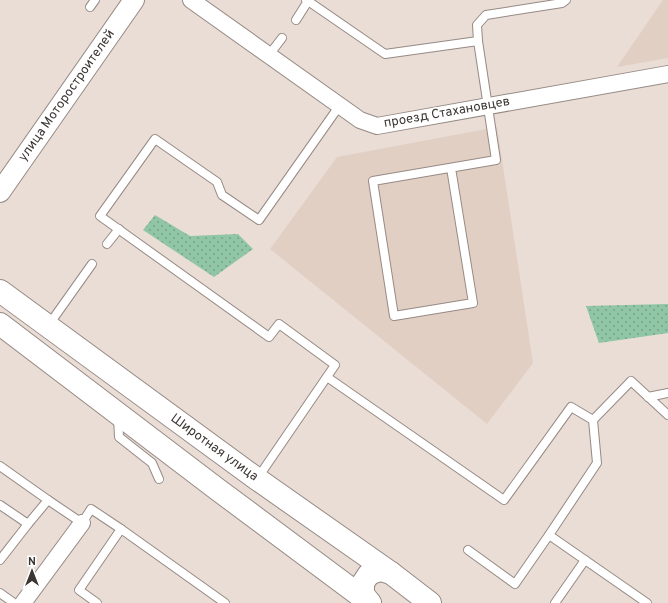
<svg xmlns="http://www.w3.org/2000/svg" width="668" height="603" font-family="Overpass,sans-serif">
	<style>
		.built { fill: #e2cfc4 }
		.grass { fill: url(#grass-dots) }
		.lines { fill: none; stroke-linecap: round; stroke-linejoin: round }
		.service-casing { stroke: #968a84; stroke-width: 10 }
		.minor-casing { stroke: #968a84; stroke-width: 18 }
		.tertiary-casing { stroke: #968a84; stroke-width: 22 }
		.secondary-casing { stroke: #968a84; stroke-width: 24 }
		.service { stroke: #fff; stroke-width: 8 }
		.minor { stroke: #fff; stroke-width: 16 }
		.tertiary { stroke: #fff; stroke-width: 20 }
		.secondary { stroke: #fff; stroke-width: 22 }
		.labels { text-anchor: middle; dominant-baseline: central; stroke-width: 3; stroke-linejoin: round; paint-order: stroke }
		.street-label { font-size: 13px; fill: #3b3634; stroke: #fff }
	</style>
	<defs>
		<pattern id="grass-dots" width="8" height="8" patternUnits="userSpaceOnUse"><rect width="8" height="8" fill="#90c6a5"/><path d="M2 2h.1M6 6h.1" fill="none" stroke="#77a287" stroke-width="1.8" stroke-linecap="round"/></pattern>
	</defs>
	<rect width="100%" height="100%" fill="#e9ddd6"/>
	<g class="built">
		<path d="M663,0H668V58L617,67Z"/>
		<path d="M497,127L533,363L487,424L270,249L337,157Z"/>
	</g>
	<g class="grass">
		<path d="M155,215L190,236L238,234L253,249L214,277L143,230Z"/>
		<path d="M668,304V333L599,343L586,306Z"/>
	</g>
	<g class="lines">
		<defs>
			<g id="service">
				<path d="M309,0L308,1L385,54L478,41L496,160L373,181L394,316L473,303L451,168"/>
				<path d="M90,7L95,0"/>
				<path d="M296,20L308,1L306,0"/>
				<path d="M478,41L477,25L486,15L562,3L566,0"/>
				<path d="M269,55L282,38"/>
				<path d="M107,244L119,229"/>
				<path d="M48,326L92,264"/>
				<path d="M327,377L504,500L571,407L593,420L631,381L668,415"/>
				<path d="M648,397L668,393"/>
				<path d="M118,417L119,437L152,463L159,479"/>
				<path d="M0,466L48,500L28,524"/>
				<path d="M257,479L335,365L279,324L269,337L100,216L155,139L217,182L222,195L259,220L340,105"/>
				<path d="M48,500L82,523L91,509L121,529L79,590L97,603"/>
				<path d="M0,505L28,524L0,560"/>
				<path d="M121,529L225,603"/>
				<path d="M468,550L515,584L549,535"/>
				<path d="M585,560L549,535L597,463L593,420"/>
				<path d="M0,593L14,603"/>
				<path d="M555,603L585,560L647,603"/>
			</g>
			<g id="minor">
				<path d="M191,0L360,120L377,126L668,74"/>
				<path d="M23,603L82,523"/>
			</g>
			<path id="tertiary" d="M0,192L134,0"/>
			<g id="secondary">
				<path d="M0,291L257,479L391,573L430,603"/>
				<path d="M0,324L217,489L370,603"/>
				<path d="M370,603L363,594V583L369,574L380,570L391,573"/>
			</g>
		</defs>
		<use href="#service" class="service-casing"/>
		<use href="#minor" class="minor-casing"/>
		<use href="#tertiary" class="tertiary-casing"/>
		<use href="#secondary" class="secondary-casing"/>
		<use href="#service" class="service"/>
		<use href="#minor" class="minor"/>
		<use href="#tertiary" class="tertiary"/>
		<use href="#secondary" class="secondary"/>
	</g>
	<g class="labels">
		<g class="street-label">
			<text transform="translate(67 96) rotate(-55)">улица Моторостроителей</text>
			<text transform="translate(447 113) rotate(-10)">проезд Стахановцев</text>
			<text transform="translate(214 448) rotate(36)">Широтная улица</text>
		</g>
	</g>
	<g transform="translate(32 571)" stroke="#ffffff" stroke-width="3" paint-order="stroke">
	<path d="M0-3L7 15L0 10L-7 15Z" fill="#3b3634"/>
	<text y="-6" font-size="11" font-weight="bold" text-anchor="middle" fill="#3b3634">N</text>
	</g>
</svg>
